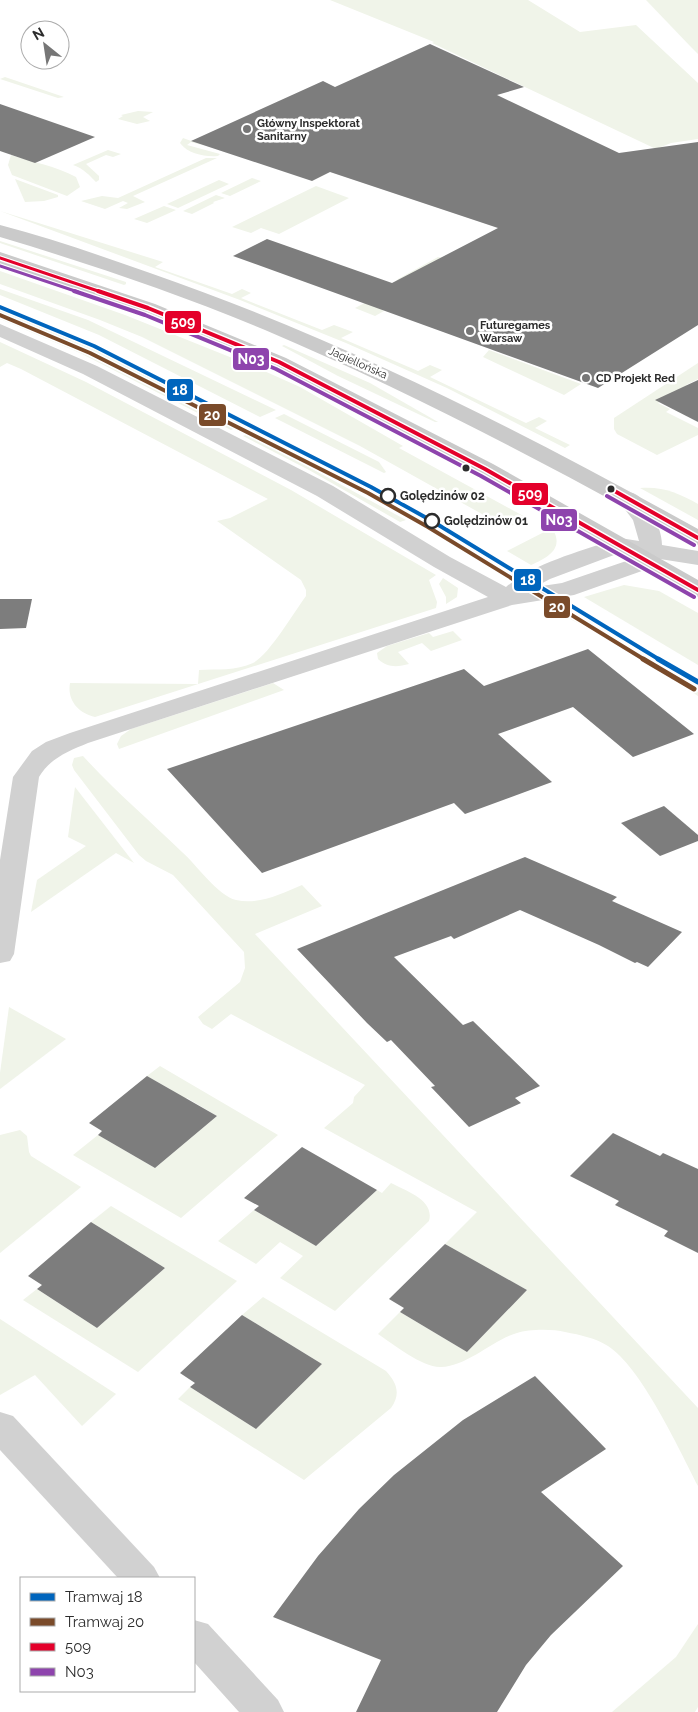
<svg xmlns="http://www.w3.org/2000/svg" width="698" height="1712" font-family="Raleway,sans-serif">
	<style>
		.green { fill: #f0f4e9 }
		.building { fill: #7d7d7d }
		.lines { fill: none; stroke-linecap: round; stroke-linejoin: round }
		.minor { fill: #d1d1d1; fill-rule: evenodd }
		.secondary { fill: #cacaca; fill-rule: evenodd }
		.bus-1-far1-casing { stroke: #fff; stroke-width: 5.5 }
		.bus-1-casing { stroke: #fff; stroke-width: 7 }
		.bus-2-far1-casing { stroke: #fff; stroke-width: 5.5 }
		.bus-2-casing { stroke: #fff; stroke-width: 7 }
		.bus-1-far1 { stroke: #e4002b; stroke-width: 3 }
		.bus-1 { stroke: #e4002b; stroke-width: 4 }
		.bus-2-far1 { stroke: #8e44ad; stroke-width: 3 }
		.bus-2 { stroke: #8e44ad; stroke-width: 4 }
		.tram-1-far1-casing { stroke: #fff; stroke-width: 7 }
		.tram-1-casing { stroke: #fff; stroke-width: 9 }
		.tram-2-far1-casing { stroke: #fff; stroke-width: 7 }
		.tram-2-casing { stroke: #fff; stroke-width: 9 }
		.tram-1-far1 { stroke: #0065bd; stroke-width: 4 }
		.tram-1 { stroke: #0065bd; stroke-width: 5 }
		.tram-2-far1 { stroke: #7a4b2a; stroke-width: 4 }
		.tram-2 { stroke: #7a4b2a; stroke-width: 5 }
		.poi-dot { fill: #767676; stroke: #fff; stroke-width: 2 }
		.bus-dot { fill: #2c2c2c; stroke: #fff; stroke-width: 2 }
		.stop-dot { fill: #fff; stroke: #2c2c2c; stroke-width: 2.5 }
		.labels { text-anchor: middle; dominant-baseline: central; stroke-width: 5; stroke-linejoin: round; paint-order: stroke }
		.far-poi-label { font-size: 11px; font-weight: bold; fill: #2c2c2c; stroke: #fff; text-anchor: start }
		.far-street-label { font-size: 11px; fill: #2c2c2c; stroke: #fff }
		.stop-label { font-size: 12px; font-weight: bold; fill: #2c2c2c; stroke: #fff; text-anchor: start }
		.line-badge { stroke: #fff; stroke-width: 2 }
		.badge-label { font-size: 14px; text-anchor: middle; font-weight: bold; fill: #fff }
	</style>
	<rect width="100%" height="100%" fill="#fff"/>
	<g class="green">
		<path d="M330,0H528L580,32L636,25L698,83V139L671,143L656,149L432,43L434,42Z"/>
		<path d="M646,0H698V54L691,47Z"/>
		<path d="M5,77L64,97L58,98L0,79Z"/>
		<path d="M138,111L153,112L143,117L150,121L137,124L118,119L123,116L121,115Z"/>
		<path d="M183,138L205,146L191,142L187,145L220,154L218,156C205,157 188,154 180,143Z"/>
		<path d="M108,150L121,154L113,157L106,155L86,164L99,176V180L96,182C89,175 84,169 73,165Z"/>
		<path d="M11,155C32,162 56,166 76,177L80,187L67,196L12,175L8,165Z"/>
		<path d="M206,158H217L133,196L145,202L127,209L119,208L128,203L123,201L105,209L81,201L102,196L118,198Z"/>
		<path d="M252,178L261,181L230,196L221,193Z"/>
		<path d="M15,179L58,195V197L44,201L25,202Z"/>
		<path d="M219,180L229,184L178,208L167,204Z"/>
		<path d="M316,186L349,198L279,234L261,228L251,233L232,227Z"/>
		<path d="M216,195L225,198L213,202L214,203L192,214L183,211Z"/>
		<path d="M164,206L176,210L147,223L134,219Z"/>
		<path d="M0,211L163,262L155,267L232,294L242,289L251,293L241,298L322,330L334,325L353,332L341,338L418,371L430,365L442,370L430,377L526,423L539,417L547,421L535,428L570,445L565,448L447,388L346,343L240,300Z"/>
		<path d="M0,241L126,282V284L124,285L0,243Z"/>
		<path d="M438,257L443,258L418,291L382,310L384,311L375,316L355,308L386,292L398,279Z"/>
		<path d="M0,271L125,315L262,370L300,387L403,446L399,448L527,518L507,528L360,446L142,337L100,320L0,284Z"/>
		<path d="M0,289L88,320L276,410L260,417L99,335L0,295Z"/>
		<path d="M0,310L97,351L242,425L231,430L80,353L0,319Z"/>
		<path d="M0,342L86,382L291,490L436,575L429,580L437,602L436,608L95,717C78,713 67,700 70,683L198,684L199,670C217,669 236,671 253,663C269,655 294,612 306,596V590L301,580L217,521L230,518L268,499L21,369L7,363L0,367Z"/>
		<path d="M284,345L370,383L438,422H435L338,376L282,346Z"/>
		<path d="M489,350L581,384L564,395L483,357Z"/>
		<path d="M698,363V379L686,385L688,386L658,403L670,409L666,412L698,428V435L657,455L617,434L614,429V418Z"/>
		<path d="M284,414L379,462L386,472L384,473L275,418Z"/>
		<path d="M248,434L406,520L400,522L309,470L243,436Z"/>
		<path d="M640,488C662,486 679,493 698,504V520Z"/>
		<path d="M552,528C565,548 548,558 531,565L507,551Z"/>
		<path d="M443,578L458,588L457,597L446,604V597L439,584Z"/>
		<path d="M624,585L659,591L698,613V665L584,597Z"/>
		<path d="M559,605L698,688V696L618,643L556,612L554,607Z"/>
		<path d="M453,631L462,640L431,651L422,643L398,652L409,664C398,667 387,668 378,659L377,653L387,646L429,633L433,637Z"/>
		<path d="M273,683L284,690L119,749L117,744L121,736L131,729Z"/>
		<path d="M83,756C114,790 149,820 182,852C196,864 218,896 236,900C259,905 281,894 302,885L322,906L255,934L698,1408V1486C679,1449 641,1367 608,1346C595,1338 581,1335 565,1332C553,1329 529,1329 517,1333C492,1340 468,1366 441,1367C423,1368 393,1344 378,1334L400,1312L467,1352L527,1290L491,1270L485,1275L471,1259L445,1244L477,1212L324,1128L353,1103L354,1097L365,1085L231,1014L212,1029L203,1024L198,1017L240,982L245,968L244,952L173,875L146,861L139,855L74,770L72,765L74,758Z"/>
		<path d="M75,787L134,863L116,853L31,912L37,880L86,846L68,837Z"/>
		<path d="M9,1007L66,1039L0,1089V1073Z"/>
		<path d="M160,1066L278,1135L181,1218L73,1155L98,1135L155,1168L217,1116L187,1098L181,1104L170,1089L147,1076Z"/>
		<path d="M20,1130L27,1136L29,1152L31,1156L81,1187L0,1253V1135Z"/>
		<path d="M391,1183C406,1191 435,1200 429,1221L335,1311L280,1278L303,1256L280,1242L256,1264L218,1241L254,1210L316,1246L377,1190L382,1193Z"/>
		<path d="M111,1206L237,1281L138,1372L23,1300L37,1289L97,1328L165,1268L91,1222Z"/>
		<path d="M263,1297L386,1371C397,1383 401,1394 391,1408L304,1480L178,1399L190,1387L256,1429L322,1364L242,1315Z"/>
		<path d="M0,1319L116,1394L82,1426L35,1375L0,1395Z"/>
		<path d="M698,1624V1707L695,1712H612L676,1657Z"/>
	</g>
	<g class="building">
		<path d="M430,44L524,87L497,95L619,153L698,142V325L598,388L233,256L267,239L392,283L498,228L330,172L312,181L191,141L323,81L335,87Z"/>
		<path d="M0,104L95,137L35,163L0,151Z"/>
		<path d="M698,380V422L655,400Z"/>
		<path d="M0,599H32L26,628L0,629Z"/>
		<path d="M588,649L694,734L633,757L573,707L498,734L552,782L465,814L454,803L262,873L167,769L464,669L484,686Z"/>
		<path d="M664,806L698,835V841L660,856L621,823Z"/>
		<path d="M525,857L617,897L612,901L682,932L648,967L637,962L635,963L599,945L520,910L454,939L451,936L394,957L463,1025L473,1021L540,1086L515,1098L521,1103L469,1127L431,1087L435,1086L391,1040L387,1042L367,1023L297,949Z"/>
		<path d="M147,1076L217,1116L155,1168L98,1135L102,1131L89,1123Z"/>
		<path d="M613,1133L660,1156L663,1153L698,1169V1253L664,1236L668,1231L615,1205L619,1201L570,1176Z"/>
		<path d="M302,1147L377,1190L316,1246L254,1210L259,1206L244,1198Z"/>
		<path d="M91,1222L165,1268L97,1328L37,1289L42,1285L28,1276Z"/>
		<path d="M445,1244L527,1290L467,1352L400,1312L404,1308L389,1299Z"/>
		<path d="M242,1315L322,1364L256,1429L190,1387L195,1383L180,1373Z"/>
		<path d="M535,1376L606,1449L541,1492L623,1566L551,1635L526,1665L497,1712H356L381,1660L273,1617L318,1556L359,1509L394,1475L463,1420Z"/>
	</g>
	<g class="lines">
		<g class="minor">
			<path d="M0,324L97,366L333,486L450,557L506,587C535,563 576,553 612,540L620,538L639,541L633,520L617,499L620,494C625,493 630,491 635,494C650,502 662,529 662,545L698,551V565L660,559L656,566L574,595L512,605L88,743C69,751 50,758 39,777L14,954L10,961L0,963V860L13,777L32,751L46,742L70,733L488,597L434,567L317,496L83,374L0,337ZM622,552L638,555L635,558L562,583L535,587L550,579Z"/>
			<path d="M0,1412L13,1416L154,1567L160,1578H118L0,1450Z"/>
			<path d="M194,1620L208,1624L278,1700L284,1712H239L194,1662Z"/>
		</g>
		<g class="secondary">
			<path d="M0,225C51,238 101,256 150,273C341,339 521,431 698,529V545L690,543C551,466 411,392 265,330C179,294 90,264 0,237Z"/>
			<path d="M0,252L155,304L286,358L493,464L698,580V597L690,595L477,474L272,366L141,312L0,264Z"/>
		</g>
		<defs>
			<path id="bus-1-far1" d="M0,258L101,292"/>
			<g id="bus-1">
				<path d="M98,291L148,308L279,362L485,469L698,590"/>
				<path d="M611,489L698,538"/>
			</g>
			<path id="bus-2-far1" d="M0,266L78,292"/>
			<g id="bus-2">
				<path d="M74,291L145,315L276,369L481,476L694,597"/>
				<path d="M607,496L694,545"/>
			</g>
		</defs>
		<use href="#bus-1-far1" class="bus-1-far1-casing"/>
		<use href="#bus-1" class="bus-1-casing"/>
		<use href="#bus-2-far1" class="bus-2-far1-casing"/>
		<use href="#bus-2" class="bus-2-casing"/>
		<use href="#bus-1-far1" class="bus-1-far1"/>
		<use href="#bus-1" class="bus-1"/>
		<use href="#bus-2-far1" class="bus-2-far1"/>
		<use href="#bus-2" class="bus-2"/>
		<defs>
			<path id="tram-1-far1" d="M0,307L94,346L371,487L432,521L660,660"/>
			<path id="tram-1" d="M658,659L698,682"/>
			<path id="tram-2-far1" d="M0,315L90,353L368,493L428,527L645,660"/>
			<path id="tram-2" d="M643,659L694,689"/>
		</defs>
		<use href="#tram-1-far1" class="tram-1-far1-casing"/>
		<use href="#tram-1" class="tram-1-casing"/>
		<use href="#tram-2-far1" class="tram-2-far1-casing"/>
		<use href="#tram-2" class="tram-2-casing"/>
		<use href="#tram-1-far1" class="tram-1-far1"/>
		<use href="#tram-1" class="tram-1"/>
		<use href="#tram-2-far1" class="tram-2-far1"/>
		<use href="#tram-2" class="tram-2"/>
	</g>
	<g class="poi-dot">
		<circle cx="247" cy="129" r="5"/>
		<circle cx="470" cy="331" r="5"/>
		<circle cx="586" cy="378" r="5"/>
	</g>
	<g class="bus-dot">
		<circle cx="466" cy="468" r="4.5"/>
		<circle cx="611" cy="489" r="4.5"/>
	</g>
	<g class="stop-dot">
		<circle cx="388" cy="496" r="7"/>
		<circle cx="432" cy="521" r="7"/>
	</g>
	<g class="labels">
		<g class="far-poi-label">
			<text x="257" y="123">Główny Inspektorat<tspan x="257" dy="13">Sanitarny</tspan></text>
			<text x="480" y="325">Futuregames<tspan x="480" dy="13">Warsaw</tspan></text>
			<text x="596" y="378">CD Projekt Red</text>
		</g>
		<g class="far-street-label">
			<text transform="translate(358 363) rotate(24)">Jagiellońska</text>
		</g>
		<g class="stop-label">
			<text x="400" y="496">Golędzinów 02</text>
			<text x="444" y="521">Golędzinów 01</text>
		</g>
	</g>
	<g class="line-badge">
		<rect x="164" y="310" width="38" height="24" rx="5" fill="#e4002b"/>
		<rect x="232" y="347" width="38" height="24" rx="5" fill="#8e44ad"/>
		<rect x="166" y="378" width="28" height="24" rx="5" fill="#0065bd"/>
		<rect x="198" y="403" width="29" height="24" rx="5" fill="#7a4b2a"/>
		<rect x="511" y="482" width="38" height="24" rx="5" fill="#e4002b"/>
		<rect x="540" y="508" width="38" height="24" rx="5" fill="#8e44ad"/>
		<rect x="513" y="568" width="29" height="24" rx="5" fill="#0065bd"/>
		<rect x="543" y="595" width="28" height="24" rx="5" fill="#7a4b2a"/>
	</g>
	<g class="badge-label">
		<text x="183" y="327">509</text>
		<text x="251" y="364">N03</text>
		<text x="180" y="395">18</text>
		<text x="212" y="420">20</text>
		<text x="530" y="499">509</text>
		<text x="559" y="525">N03</text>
		<text x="528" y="585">18</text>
		<text x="557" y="612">20</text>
	</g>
	<rect x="20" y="1577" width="175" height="115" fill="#ffffff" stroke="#ababab"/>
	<rect x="30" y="1593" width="25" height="8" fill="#0065bd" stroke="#ababab"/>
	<text x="65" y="1602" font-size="15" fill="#2c2c2c">Tramwaj 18</text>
	<rect x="30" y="1618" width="25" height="8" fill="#7a4b2a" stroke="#ababab"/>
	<text x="65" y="1627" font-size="15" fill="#2c2c2c">Tramwaj 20</text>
	<rect x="30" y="1643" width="25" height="8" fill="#e4002b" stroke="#ababab"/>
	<text x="65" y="1652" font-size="15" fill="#2c2c2c">509</text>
	<rect x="30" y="1668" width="25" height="8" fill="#8e44ad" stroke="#ababab"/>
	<text x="65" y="1677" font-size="15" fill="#2c2c2c">N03</text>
	<g transform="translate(45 45) rotate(330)"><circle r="24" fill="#ffffff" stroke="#ababab"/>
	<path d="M0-4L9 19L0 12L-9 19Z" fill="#767676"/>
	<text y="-8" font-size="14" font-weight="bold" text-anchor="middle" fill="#2c2c2c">N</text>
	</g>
</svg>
